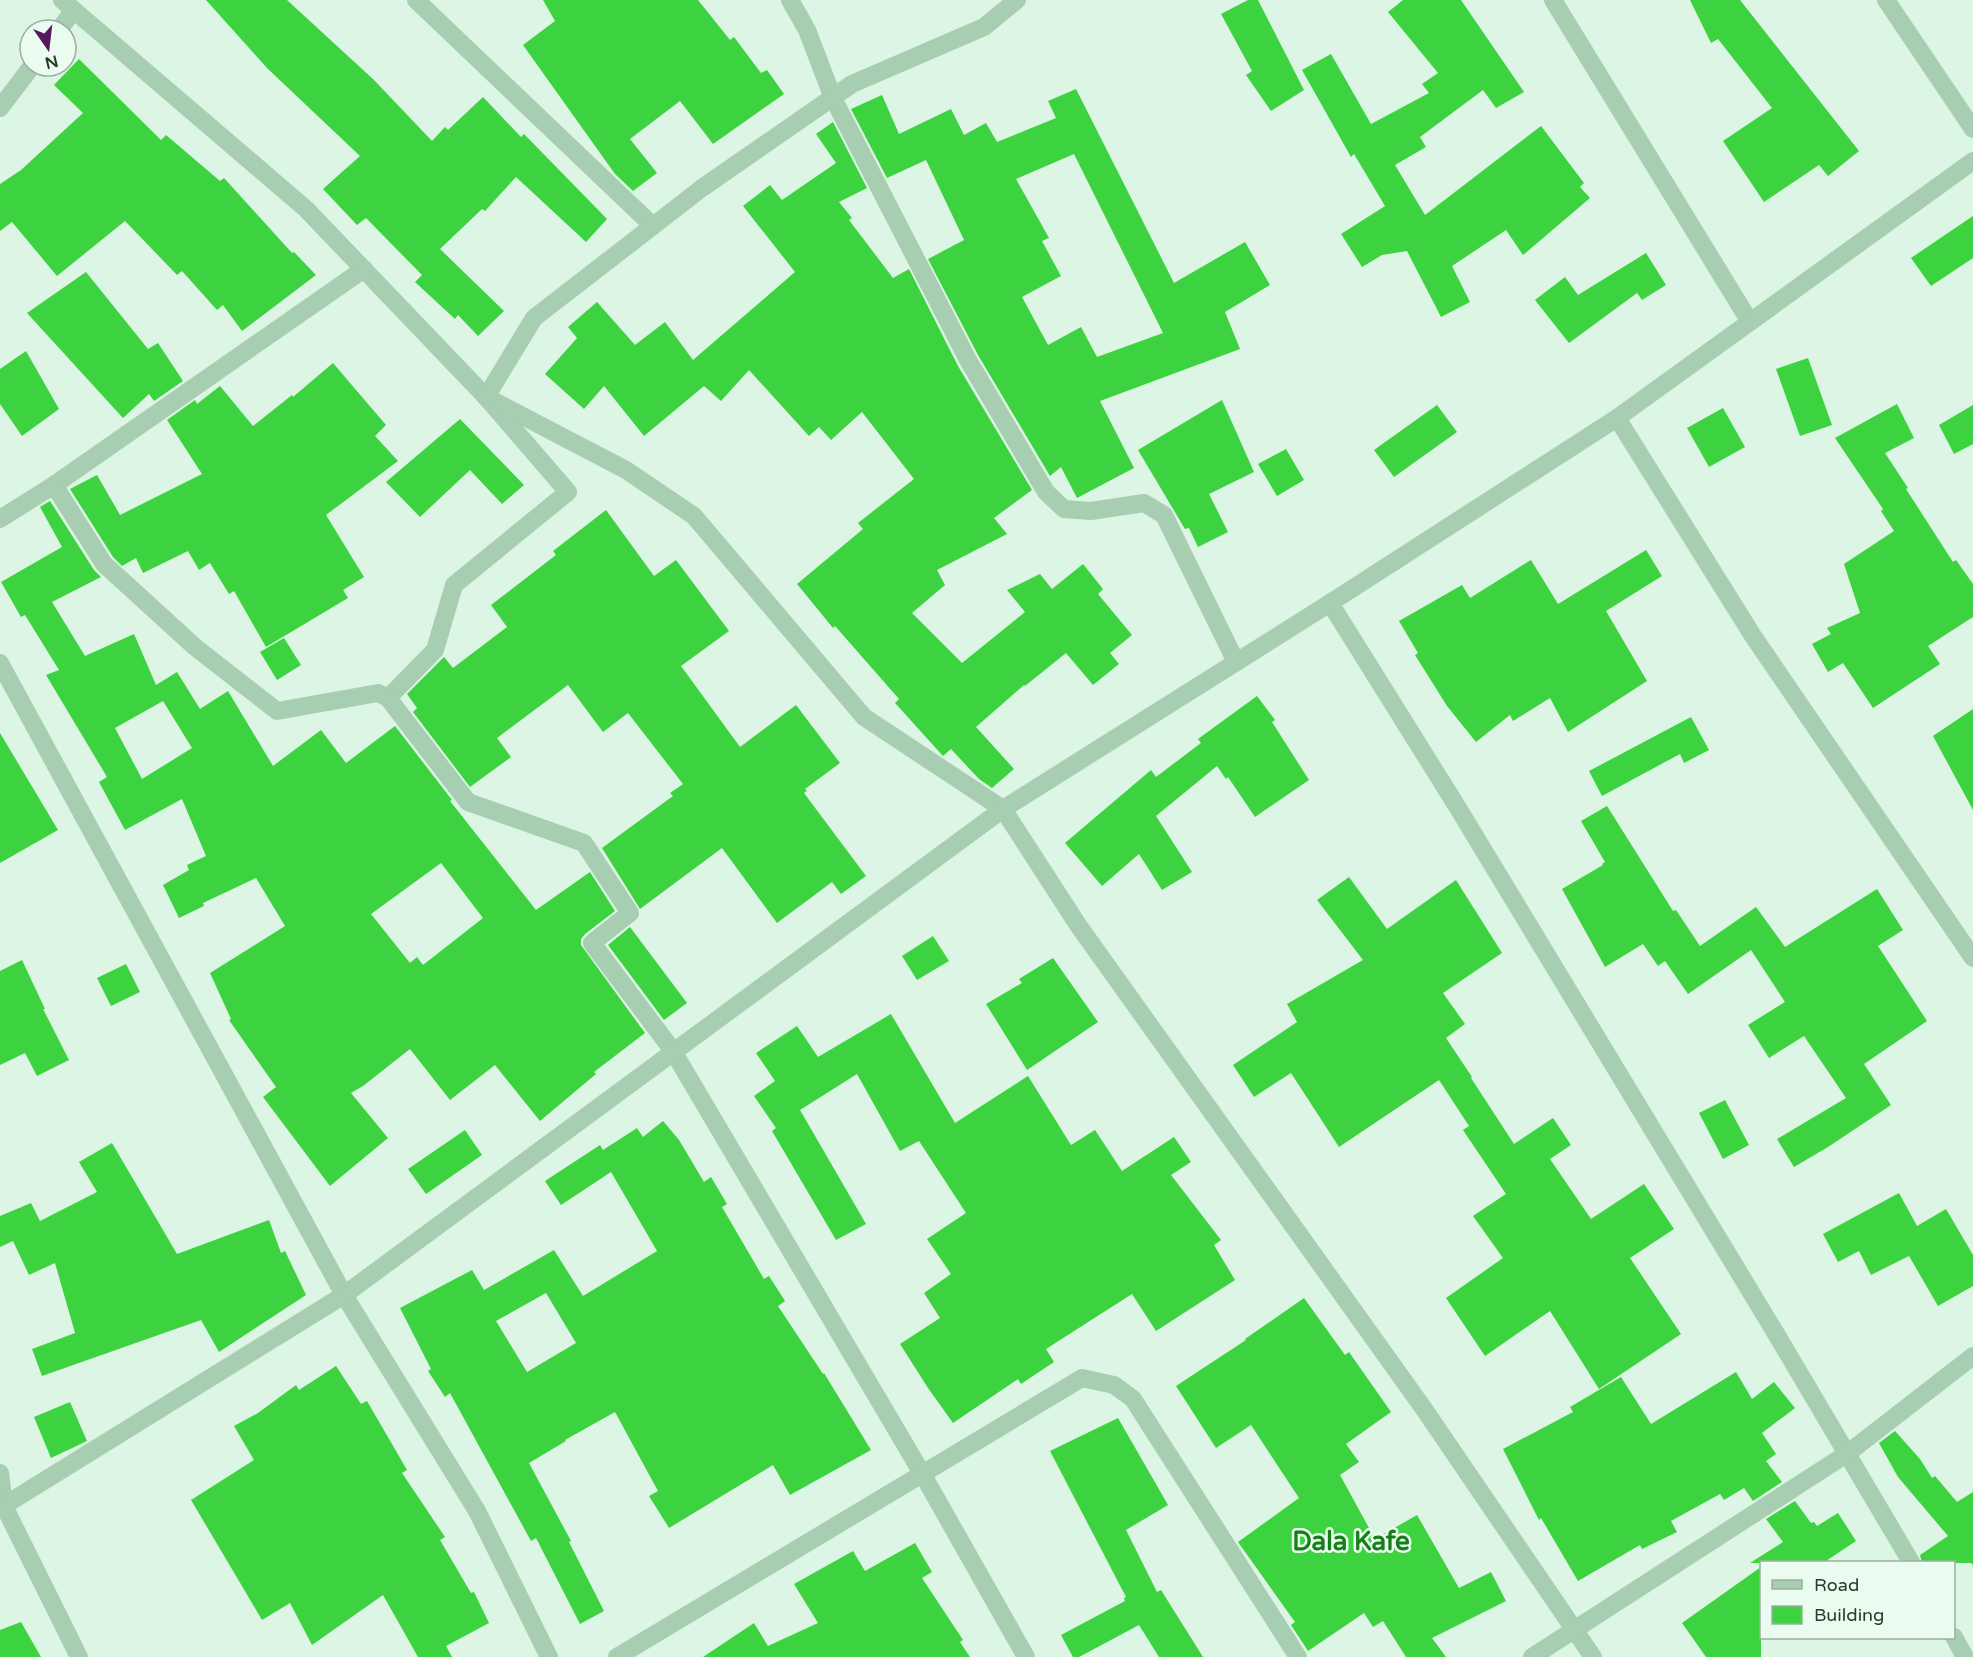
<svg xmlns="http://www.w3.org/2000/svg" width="1973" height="1657" font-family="'Varela Round',sans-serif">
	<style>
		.building { fill: #3dd23f; fill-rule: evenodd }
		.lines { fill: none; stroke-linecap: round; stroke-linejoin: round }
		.minor { stroke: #a7ceb0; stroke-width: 18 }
		.labels { text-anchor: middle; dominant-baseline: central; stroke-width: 5; stroke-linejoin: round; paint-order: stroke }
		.district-label { font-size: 26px; font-weight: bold; fill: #177f19; stroke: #e9fcef }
	</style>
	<rect width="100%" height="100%" fill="#dcf5e4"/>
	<g class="building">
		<path d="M206,0H287L374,80L432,141L445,127L448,130L483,97L521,137L524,134L607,219L586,242L516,177L485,211L482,209L440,249L504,311L478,336L458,315L455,319L415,282L422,275L366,218L357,225L323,189L360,156L267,68Z"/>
		<path d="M543,0H698L730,40L734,37L761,73L767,70L784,94L713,144L680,101L630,139L657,173L633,191L615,174L523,45L555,21Z"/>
		<path d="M1248,0H1258L1304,90L1271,111L1246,75L1252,71L1221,14Z"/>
		<path d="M1403,0H1461L1524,92L1496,108L1483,90L1420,137L1426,147L1395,165L1425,215L1541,126L1584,183L1580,187L1590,198L1523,255L1506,230L1452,266L1470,302L1441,317L1407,251L1382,255L1362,267L1341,234L1385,206L1354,154L1351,157L1302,70L1331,54L1371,124L1429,93L1422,84L1438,73L1388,12Z"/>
		<path d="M1690,0H1740L1859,151L1828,176L1819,165L1764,202L1723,141L1772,108L1718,39L1711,43Z"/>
		<path d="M79,59L161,140L166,135L220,181L224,178L292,253L294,252L316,275L242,331L223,305L217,310L182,271L177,275L125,221L57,276L12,222L0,231V184L21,170L83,113L54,85Z"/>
		<path d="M1076,89L1174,283L1245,242L1270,285L1225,312L1240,349L1100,401L1134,468L1077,498L1061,467L1050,476L978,355L928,259L964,240L926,160L887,178L851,109L882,95L899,134L951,109L964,135L986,123L997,142L1056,118L1048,101ZM1074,154L1163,333L1097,357L1081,327L1048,345L1022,297L1061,276L1042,241L1049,238L1016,179Z"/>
		<path d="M833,122L867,188L839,202L852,218L849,220L893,278L909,269L958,366L1032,490L994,518L1007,534L937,570L945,585L912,613L962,663L1025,612L1007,590L1040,574L1052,589L1083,564L1103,589L1098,594L1132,635L1110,653L1119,664L1093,685L1066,653L1025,686L1024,685L976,727L1014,769L992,788L979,779L951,749L943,756L895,703L899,699L835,626L833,628L797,584L863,529L858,523L914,479L862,412L831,440L819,427L809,436L749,370L721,401L704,386L644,436L604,386L584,409L545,374L577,338L568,327L597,302L635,345L665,322L693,360L795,272L743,206L770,185L782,200L836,163L816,134Z"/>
		<path d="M1973,216V258L1931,286L1911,258Z"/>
		<path d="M1646,253L1666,285L1642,300L1637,293L1569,343L1535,300L1565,277L1578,295Z"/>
		<path d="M86,272L148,349L158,343L183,381L154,401L149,394L123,418L27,313Z"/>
		<path d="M26,351L59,409L22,436L0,404V369Z"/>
		<path d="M1808,358L1832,425L1800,436L1776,369Z"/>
		<path d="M333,363L386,425L375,436L398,461L326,515L364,577L343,590L348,598L266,647L234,591L229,594L210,563L199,570L188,551L143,573L136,558L122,566L113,557L70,489L97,475L120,515L202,474L167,420L195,400L197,404L220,386L253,426L292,395L293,397Z"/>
		<path d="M1222,400L1254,472L1209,494L1228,532L1198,547L1189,528L1185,529L1138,450Z"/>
		<path d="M1897,404L1914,438L1885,453L1908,488L1906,489L1953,562L1956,560L1973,584V617L1928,646L1940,664L1873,708L1843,663L1828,672L1812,644L1831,634L1827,628L1860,613L1844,564L1894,531L1881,511L1883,509L1835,438Z"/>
		<path d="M1437,405L1457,432L1394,477L1374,450Z"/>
		<path d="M1973,405V444L1954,454L1939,425Z"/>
		<path d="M1723,408L1745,447L1709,467L1687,428Z"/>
		<path d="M460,419L524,485L502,504L470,470L420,517L386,482Z"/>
		<path d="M1286,449L1304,480L1277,496L1258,464Z"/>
		<path d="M50,501L94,570L101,577L52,602L85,656L134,634L156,685L177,672L200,709L228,691L273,766L321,730L346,763L395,726L452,800L450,801L536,910L590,872L615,911L585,934L581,939V945L645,1033L594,1072L596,1074L540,1121L495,1065L450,1100L410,1049L363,1086L351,1093L388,1138L330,1186L263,1097L276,1087L229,1020L231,1019L210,973L285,926L256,878L203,903L204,906L179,918L163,885L189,870L187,865L206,856L182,799L125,830L99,782L107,777L46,675L59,670L25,615L21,617L1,582L62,547L40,507ZM163,701L192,748L142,779L115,728ZM441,863L483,918L423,965L417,957L410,963L371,914Z"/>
		<path d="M606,510L654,576L676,560L729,631L681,666L740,747L796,705L840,763L805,789L807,791L804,793L866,876L841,894L832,882L777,923L722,848L640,909L602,848L673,796L670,793L683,784L628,713L603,732L568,685L497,738L511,757L470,787L413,712L417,708L407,694L444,657L453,668L507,627L491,605L556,555L553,551Z"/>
		<path d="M1646,550L1662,576L1606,611L1647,681L1568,732L1550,698L1513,721L1510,715L1476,742L1447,706L1415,655L1418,653L1399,621L1462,585L1470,598L1531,560L1558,604Z"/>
		<path d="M284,638L301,665L277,680L260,652Z"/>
		<path d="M1257,696L1275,720L1272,722L1309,780L1255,817L1228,777L1226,779L1217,766L1156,816L1192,872L1162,890L1139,854L1102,886L1065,843L1151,770L1156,777L1201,743L1198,739Z"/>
		<path d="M1973,709V810L1933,736Z"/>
		<path d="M1691,717L1709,750L1684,763L1680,754L1602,796L1589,771Z"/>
		<path d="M0,733L58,830L0,863Z"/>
		<path d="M1607,806L1673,911L1676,910L1700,946L1756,907L1785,947L1877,889L1903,930L1878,946L1927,1021L1864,1064L1891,1105L1828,1147L1794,1167L1777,1139L1846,1098L1804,1036L1769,1058L1748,1025L1785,1002L1751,950L1688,994L1665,961L1658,966L1643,944L1605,967L1562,889L1603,865L1602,864L1605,862L1581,821Z"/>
		<path d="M1349,877L1387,929L1456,880L1502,953L1443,993L1465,1024L1446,1038L1472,1077L1471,1078L1514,1144L1553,1118L1571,1145L1550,1159L1591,1219L1644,1184L1674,1229L1630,1258L1681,1334L1599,1389L1550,1311L1485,1356L1446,1298L1503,1258L1473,1216L1506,1194L1463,1130L1469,1126L1439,1080L1339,1147L1291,1073L1254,1097L1233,1065L1297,1022L1287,1004L1363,960L1317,900Z"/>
		<path d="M630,927L687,1003L664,1020L608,945Z"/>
		<path d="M933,936L949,961L917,980L902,956Z"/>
		<path d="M1053,958L1098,1022L1027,1070L986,1004L1022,983L1019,979Z"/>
		<path d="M22,960L45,1009H43L69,1060L37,1076L25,1053L0,1065V971Z"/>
		<path d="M126,964L140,992L111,1006L97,978Z"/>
		<path d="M891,1014L955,1123L1028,1076L1071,1145L1095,1130L1122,1171L1174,1137L1191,1162L1171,1175L1221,1240L1214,1245L1235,1280L1156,1331L1132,1294L1046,1349L1054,1362L1021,1384L1018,1379L953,1423L928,1388L900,1344L940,1318L924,1293L951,1274L927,1239L966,1213L919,1141L900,1151L857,1074L800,1110L866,1224L836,1240L772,1131L776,1128L754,1096L775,1081L756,1053L797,1026L818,1057Z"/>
		<path d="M1725,1100L1749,1145L1723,1159L1699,1113Z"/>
		<path d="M663,1121L679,1140L704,1182L711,1177L727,1204L722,1207L764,1279L769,1276L785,1301L778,1306L823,1374L824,1373L871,1450L790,1495L773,1465L669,1528L649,1496L658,1491L615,1412L565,1440L566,1441L529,1463L571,1541L569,1542L604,1611L580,1624L536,1538L531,1541L450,1393L445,1397L428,1371L431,1369L400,1308L472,1270L484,1290L554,1250L583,1296L657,1251L611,1172L561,1205L545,1181L600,1145L603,1150L637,1128L643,1137ZM546,1293L576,1343L527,1372L496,1321Z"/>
		<path d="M465,1130L482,1155L426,1194L408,1169Z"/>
		<path d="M112,1143L177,1254L269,1220L281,1253L285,1251L306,1295L219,1352L201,1320L42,1376L32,1349L75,1333L55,1263L29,1275L13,1241L0,1247V1216L31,1203L40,1221L97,1192L79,1162Z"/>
		<path d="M1899,1193L1917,1226L1946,1209L1973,1255V1286L1938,1306L1909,1256L1871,1275L1859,1251L1838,1262L1823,1234Z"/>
		<path d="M1304,1298L1345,1355L1349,1352L1391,1412L1346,1444L1359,1462L1340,1475L1375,1539L1417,1515L1459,1588L1491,1572L1506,1601L1432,1638L1446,1657H1406L1383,1621L1373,1627L1364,1613L1308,1651L1291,1625L1295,1622L1238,1542L1299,1498L1251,1425L1216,1448L1176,1386L1246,1340L1245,1339Z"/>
		<path d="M336,1366L361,1404L367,1401L407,1470L402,1473L445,1537L440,1540L471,1593L474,1592L489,1623L446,1646L452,1657H418L383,1595L312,1645L290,1603L262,1620L191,1500L254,1460L234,1426L258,1413L296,1385L299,1390Z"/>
		<path d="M1736,1372L1752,1399L1774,1382L1795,1408L1762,1433L1776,1454L1766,1461L1782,1482L1753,1501L1744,1488L1724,1500L1720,1494L1671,1521L1677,1532L1642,1549L1640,1545L1578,1581L1541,1518L1539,1520L1503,1449L1573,1412L1570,1407L1621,1377L1651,1424Z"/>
		<path d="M70,1402L87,1441L51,1458L34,1417Z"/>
		<path d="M1118,1418L1168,1505L1126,1530L1157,1592L1161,1590L1203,1657H1159L1139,1625L1079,1657H1073L1061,1635L1125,1601L1124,1598L1126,1597L1050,1451Z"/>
		<path d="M1895,1431L1920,1459L1932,1478L1935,1476L1957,1502L1973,1492V1565L1971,1563H1922L1920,1555L1948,1536L1898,1477L1879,1443Z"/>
		<path d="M1795,1501L1811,1523L1814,1522L1817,1526L1838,1513L1856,1541L1823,1563H1750L1783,1542L1766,1519Z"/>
		<path d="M915,1543L932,1572L922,1578L963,1640L960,1642L970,1657H703L754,1623L768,1646L818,1623L794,1584L853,1551L865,1571Z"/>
		<path d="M1761,1567V1657H1706L1682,1623Z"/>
		<path d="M21,1622L41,1657H0V1630Z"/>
	</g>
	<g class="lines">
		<g class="minor">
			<path d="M62,0L306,209L486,397L568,492L454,585L435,650L388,698"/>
			<path d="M416,0L653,226"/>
			<path d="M790,0L807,30L833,98L968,360L1046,492L1064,509L1091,511L1144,503L1164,515L1236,662"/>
			<path d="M1553,0L1750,322"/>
			<path d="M1886,0L1973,129"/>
			<path d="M59,30L73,11"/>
			<path d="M0,108L32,66"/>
			<path d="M486,397L626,470L694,516L864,717L1003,809L1078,925L1424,1409L1593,1657"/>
			<path d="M486,397L534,318L702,188L852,84L984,27L1017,0"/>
			<path d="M1617,418L1753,636L1973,958"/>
			<path d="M54,485L364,269"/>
			<path d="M0,519L54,485L104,564L195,647L277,711L378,693L388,698L468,802L584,843L630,913L592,943L673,1051L923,1475L1026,1657"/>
			<path d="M1330,603L1458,808L1775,1332L1911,1562"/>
			<path d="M0,663L344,1295L477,1511L549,1657"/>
			<path d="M0,1473L4,1506L79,1657"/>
			<path d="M0,1508L344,1295L1003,809L1330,603L1617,418L1973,161"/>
			<path d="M1954,1637L1965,1657"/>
			<path d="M617,1657L1082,1378L1114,1385L1133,1399L1298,1657"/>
			<path d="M1532,1657L1848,1453L1973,1356"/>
		</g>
	</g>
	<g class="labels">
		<g class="district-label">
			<text x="1351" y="1541">Dala Kafe</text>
		</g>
	</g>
	<rect x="1760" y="1561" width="195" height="78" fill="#e9fcef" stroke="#9caea0" stroke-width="1.5"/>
	<rect x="1772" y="1580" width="30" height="9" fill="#a7ceb0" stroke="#9caea0" stroke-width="1.5"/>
	<text x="1814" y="1591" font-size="18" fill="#283a2a">Road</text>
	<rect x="1772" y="1606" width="30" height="18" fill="#3dd23f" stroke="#9caea0" stroke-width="1.5"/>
	<text x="1814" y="1621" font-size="18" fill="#283a2a">Building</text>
	<g transform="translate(48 48) rotate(166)"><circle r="28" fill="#e9fcef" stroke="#9caea0" stroke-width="1.5"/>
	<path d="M0-4.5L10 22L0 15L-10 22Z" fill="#551960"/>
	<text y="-9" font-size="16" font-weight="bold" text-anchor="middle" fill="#283a2a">N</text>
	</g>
</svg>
